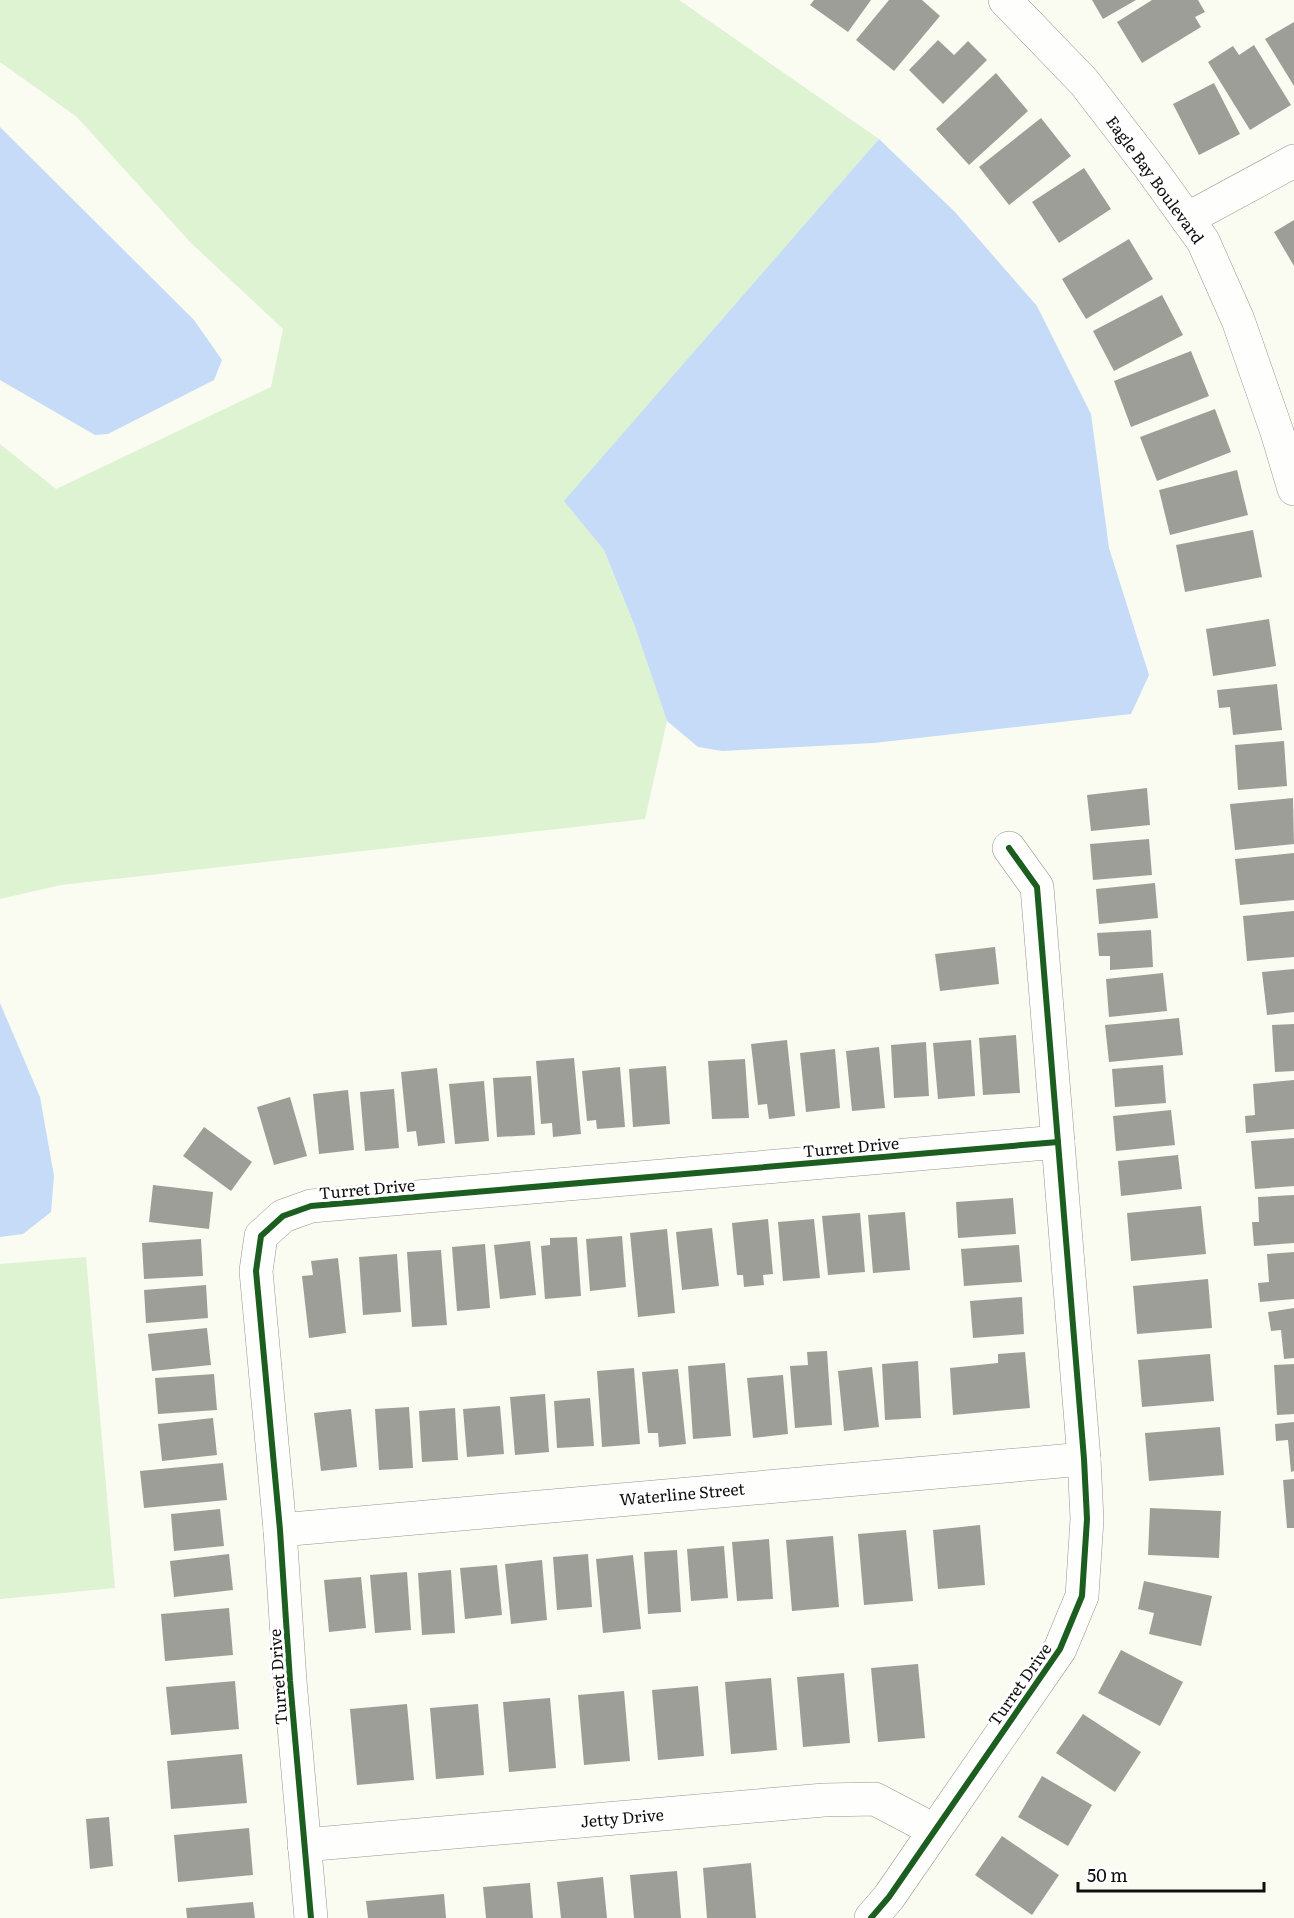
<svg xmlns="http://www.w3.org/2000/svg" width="1294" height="1918" font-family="Literata,serif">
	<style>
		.green { fill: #ddf3d1 }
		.water { fill: #c6dbf8 }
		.building { fill: #9e9e98 }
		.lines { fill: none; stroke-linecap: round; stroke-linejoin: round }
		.minor-casing { stroke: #949591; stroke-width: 34 }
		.minor { stroke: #fefffd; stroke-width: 33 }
		.cycleway-casing { stroke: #fff; stroke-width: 10 }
		.cycleway { stroke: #1b5e20; stroke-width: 6 }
		.labels { text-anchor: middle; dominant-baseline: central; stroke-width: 6; stroke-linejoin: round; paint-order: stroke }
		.street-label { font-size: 16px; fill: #0e0e0e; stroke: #fff }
	</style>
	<rect width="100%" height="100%" fill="#fafcf2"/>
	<g class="green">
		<path d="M0,0H679L879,139L565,501L604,550L634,624L667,721L645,819L61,885L0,899V444L56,489L271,387L283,329L190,242L77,117L0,62Z"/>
		<path d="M86,1257L115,1588L0,1599V1264Z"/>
	</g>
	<g class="water">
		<path d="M0,127L194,320L222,360L214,380L108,434L95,435L0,380Z"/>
		<path d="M879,139L955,212L1037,306L1091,414L1109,548L1149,675L1131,714L874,743L722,751L698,747L667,721L634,624L604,550L564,501Z"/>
		<path d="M0,1003L40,1097L54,1176L51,1212L23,1234L0,1237Z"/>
	</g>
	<g class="building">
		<path d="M814,0H871L848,32L810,5Z"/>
		<path d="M889,0H922L940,16L894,71L856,40Z"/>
		<path d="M1092,0H1136L1103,19Z"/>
		<path d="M1152,0H1198L1205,12L1195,17L1201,27L1142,63L1117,22Z"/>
		<path d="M1294,22V86L1265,39Z"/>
		<path d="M938,40L954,55L968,41L987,60L943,104L909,70Z"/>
		<path d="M1254,45L1291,105L1250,130L1208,62L1233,46L1239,55Z"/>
		<path d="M996,73L1028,111L969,165L936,129Z"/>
		<path d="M1214,83L1240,134L1199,155L1173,104Z"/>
		<path d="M1041,118L1071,156L1009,205L979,167Z"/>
		<path d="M1084,168L1111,209L1059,243L1032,202Z"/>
		<path d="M1294,220V266L1274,232Z"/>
		<path d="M1129,239L1153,279L1086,319L1062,279Z"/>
		<path d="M1162,295L1183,335L1114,371L1093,331Z"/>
		<path d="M1191,351L1209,396L1131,427L1114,381Z"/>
		<path d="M1215,409L1231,452L1157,481L1140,437Z"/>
		<path d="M1237,470L1248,515L1170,535L1159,490Z"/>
		<path d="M1253,530L1262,577L1185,592L1176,545Z"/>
		<path d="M1269,619L1276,666L1213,676L1206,629Z"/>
		<path d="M1277,684L1282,730L1233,735L1230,707L1219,708L1217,690Z"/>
		<path d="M1284,741L1287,786L1238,790L1235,745Z"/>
		<path d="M1147,788L1150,825L1091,831L1087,795Z"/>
		<path d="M1293,798L1294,844L1235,850L1230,804Z"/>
		<path d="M1149,839L1152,875L1093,880L1090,844Z"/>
		<path d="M1294,853V900L1240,905L1235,859Z"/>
		<path d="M1155,883L1158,918L1099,924L1096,889Z"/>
		<path d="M1294,911V957L1247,961L1243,916Z"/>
		<path d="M1151,930L1153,967L1110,970V956H1099L1097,933Z"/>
		<path d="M995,947L999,984L940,991L935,954Z"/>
		<path d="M1294,969V1012L1267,1015L1262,972Z"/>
		<path d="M1163,973L1167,1011L1109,1017L1106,979Z"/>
		<path d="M1179,1018L1183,1055L1109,1062L1105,1025Z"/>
		<path d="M1294,1024V1071L1275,1072L1272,1025Z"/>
		<path d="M1016,1035L1020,1093L983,1095L979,1038Z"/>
		<path d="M787,1040L795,1116L769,1119L767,1104L758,1105L751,1044Z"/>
		<path d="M971,1040L975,1096L938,1099L933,1043Z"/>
		<path d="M926,1042L929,1096L894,1098L891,1045Z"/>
		<path d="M879,1047L885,1108L852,1111L846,1051Z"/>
		<path d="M835,1049L840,1108L806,1112L800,1053Z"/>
		<path d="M574,1058L581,1134L553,1137L552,1123L541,1124L536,1061Z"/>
		<path d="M745,1059L749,1118L712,1119L708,1061Z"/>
		<path d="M1163,1065L1166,1103L1115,1107L1112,1069Z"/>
		<path d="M666,1066L670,1124L633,1127L629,1069Z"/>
		<path d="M620,1067L625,1127L597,1129L596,1120L587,1121L582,1071Z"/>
		<path d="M437,1068L445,1143L418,1146L416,1131L407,1132L401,1072Z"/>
		<path d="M531,1076L535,1135L497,1137L493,1078Z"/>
		<path d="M1294,1080V1129L1246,1133L1245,1116L1255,1115L1253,1084Z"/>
		<path d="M484,1081L489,1141L455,1144L449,1084Z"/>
		<path d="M394,1089L399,1148L365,1151L360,1092Z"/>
		<path d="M348,1090L354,1150L319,1154L313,1094Z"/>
		<path d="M290,1097L307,1156L274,1165L257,1107Z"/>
		<path d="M1171,1110L1175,1145L1116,1151L1113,1116Z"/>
		<path d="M204,1127L252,1162L231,1191L183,1156Z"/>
		<path d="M1294,1138V1186L1255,1189L1251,1141Z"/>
		<path d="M1178,1155L1182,1189L1121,1196L1118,1161Z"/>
		<path d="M153,1185L213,1192L209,1229L149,1222Z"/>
		<path d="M1294,1195V1243L1254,1246L1252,1222H1259L1258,1197Z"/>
		<path d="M1013,1198L1016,1234L958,1238L956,1202Z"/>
		<path d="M1201,1206L1206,1254L1131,1261L1127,1213Z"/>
		<path d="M905,1212L910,1270L873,1273L868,1215Z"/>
		<path d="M860,1213L865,1272L828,1275L822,1216Z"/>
		<path d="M768,1219L773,1274L763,1275L764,1285L744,1287L743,1275H737L732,1223Z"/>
		<path d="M814,1219L820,1278L783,1281L778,1222Z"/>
		<path d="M712,1228L719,1286L682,1290L676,1232Z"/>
		<path d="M667,1229L675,1313L638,1317L630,1233Z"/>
		<path d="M622,1236L626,1287L590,1291L586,1239Z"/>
		<path d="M577,1237L581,1296L545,1299L541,1246L550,1245V1238Z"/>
		<path d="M201,1239L203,1276L144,1279L142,1243Z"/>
		<path d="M530,1241L536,1295L500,1299L494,1245Z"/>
		<path d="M485,1244L490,1308L457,1311L452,1247Z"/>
		<path d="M1019,1245L1022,1282L964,1286L961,1249Z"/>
		<path d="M441,1250L447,1325L412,1327L407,1252Z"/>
		<path d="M1294,1252V1299L1260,1302L1258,1283L1269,1282L1267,1254Z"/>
		<path d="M397,1254L401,1312L363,1315L359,1257Z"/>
		<path d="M338,1258L346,1333L309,1338L302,1276L313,1275L311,1261Z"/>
		<path d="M1208,1279L1212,1328L1137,1334L1133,1286Z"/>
		<path d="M206,1285L208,1318L146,1323L144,1290Z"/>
		<path d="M1022,1297L1024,1334L973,1338L970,1301Z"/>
		<path d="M1294,1308V1358L1284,1359L1281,1330L1271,1331L1268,1312Z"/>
		<path d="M207,1328L211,1365L152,1371L148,1334Z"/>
		<path d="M827,1351L832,1425L795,1428L790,1366L808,1365L807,1352Z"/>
		<path d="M1025,1352L1030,1408L953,1415L950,1368L998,1363V1354Z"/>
		<path d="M1210,1354L1214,1401L1142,1407L1138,1360Z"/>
		<path d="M918,1361L921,1418L885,1420L882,1364Z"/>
		<path d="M725,1363L731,1436L693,1439L688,1366Z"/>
		<path d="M1294,1364V1414L1277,1415L1274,1365Z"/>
		<path d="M872,1367L879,1427L844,1431L838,1371Z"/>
		<path d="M634,1368L640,1444L602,1447L597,1371Z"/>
		<path d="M678,1369L686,1444L659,1447L658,1433H648L642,1372Z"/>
		<path d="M214,1374L217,1410L158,1414L155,1378Z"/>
		<path d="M783,1375L788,1434L753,1438L747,1378Z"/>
		<path d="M545,1394L549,1452L515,1455L510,1397Z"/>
		<path d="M590,1398L594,1446L557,1448L554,1401Z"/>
		<path d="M500,1406L504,1454L467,1457L463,1409Z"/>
		<path d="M409,1407L413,1468L379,1470L375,1409Z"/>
		<path d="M455,1408L458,1460L422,1462L419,1411Z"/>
		<path d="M351,1409L357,1467L321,1471L314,1413Z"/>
		<path d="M213,1418L217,1455L162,1461L158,1424Z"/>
		<path d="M1294,1422V1471L1291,1472L1288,1440L1276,1441L1275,1424Z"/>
		<path d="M1220,1427L1224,1475L1149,1481L1145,1433Z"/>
		<path d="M223,1463L227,1500L144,1508L140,1471Z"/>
		<path d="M1294,1479V1528H1287L1283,1480Z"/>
		<path d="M1150,1508L1221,1511L1219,1558L1148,1555Z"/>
		<path d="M220,1509L224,1546L174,1551L171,1514Z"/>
		<path d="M980,1525L985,1585L938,1589L933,1530Z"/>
		<path d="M906,1530L913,1601L864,1605L858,1534Z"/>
		<path d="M833,1536L839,1607L792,1611L786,1540Z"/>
		<path d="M769,1539L773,1599L737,1601L732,1542Z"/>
		<path d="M724,1546L728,1598L691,1601L687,1549Z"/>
		<path d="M677,1550L681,1612L648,1614L644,1552Z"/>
		<path d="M229,1554L233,1590L174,1597L170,1561Z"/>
		<path d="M588,1554L592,1607L557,1610L553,1557Z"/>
		<path d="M633,1555L641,1629L603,1633L596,1559Z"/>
		<path d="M542,1560L547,1620L511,1624L505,1564Z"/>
		<path d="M497,1565L502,1615L465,1619L460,1568Z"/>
		<path d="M451,1570L455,1633L422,1635L418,1573Z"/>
		<path d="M407,1572L411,1630L375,1633L370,1575Z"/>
		<path d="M361,1577L366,1628L329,1632L324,1580Z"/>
		<path d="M1144,1581L1212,1596L1201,1646L1149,1634L1154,1613L1138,1609Z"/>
		<path d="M229,1608L233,1655L165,1661L161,1614Z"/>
		<path d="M1121,1650L1183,1682L1160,1726L1098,1693Z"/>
		<path d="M918,1664L925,1738L878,1742L871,1668Z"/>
		<path d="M844,1673L850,1743L803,1747L797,1677Z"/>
		<path d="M771,1678L777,1750L731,1754L725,1682Z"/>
		<path d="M235,1681L239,1729L171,1735L166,1687Z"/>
		<path d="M698,1686L704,1756L658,1760L652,1690Z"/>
		<path d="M624,1691L630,1761L584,1765L578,1695Z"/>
		<path d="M550,1698L556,1768L509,1772L503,1702Z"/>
		<path d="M407,1704L414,1780L357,1785L350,1709Z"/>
		<path d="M478,1704L484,1775L436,1779L430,1708Z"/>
		<path d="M1083,1714L1141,1752L1115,1792L1056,1753Z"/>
		<path d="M242,1754L247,1803L171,1809L167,1761Z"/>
		<path d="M1042,1776L1092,1805L1068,1846L1018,1817Z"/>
		<path d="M109,1817L113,1866L90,1869L86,1819Z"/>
		<path d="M249,1828L253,1875L178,1882L174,1835Z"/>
		<path d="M1002,1836L1059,1875L1032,1915L975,1875Z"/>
		<path d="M751,1863L756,1918H707L703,1868Z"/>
		<path d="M677,1871L681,1918H634L630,1875Z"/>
		<path d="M603,1877L607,1918H561L557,1882Z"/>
		<path d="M530,1883L533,1918H486L483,1887Z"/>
		<path d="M444,1894L446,1918H368L366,1901Z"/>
		<path d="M253,1902L255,1918H187L186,1908Z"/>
	</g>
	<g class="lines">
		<defs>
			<g id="minor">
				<path d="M1005,0L1084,82L1151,169L1203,241L1238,320L1277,432L1294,489"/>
				<path d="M1187,219L1294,161"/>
				<path d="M280,1530L1084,1459"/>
				<path d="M304,1845L824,1800L875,1799L934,1830"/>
				<path d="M311,1918L290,1681L280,1530L256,1271L261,1236L283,1216L311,1206L1058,1142"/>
				<path d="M871,1918L889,1897L1060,1649L1082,1596L1087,1519L1084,1459L1037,887L1009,848"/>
			</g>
		</defs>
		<use href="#minor" class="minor-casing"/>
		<use href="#minor" class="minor"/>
		<defs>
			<g id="cycleway">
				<path d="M311,1918L290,1681L280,1530L256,1271L261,1236L283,1216L311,1206L1058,1142"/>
				<path d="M871,1918L889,1897L1060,1649L1082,1596L1087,1519L1084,1459L1037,887L1009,848"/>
			</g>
		</defs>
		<use href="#cycleway" class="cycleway-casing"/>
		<use href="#cycleway" class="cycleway"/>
	</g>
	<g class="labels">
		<g class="street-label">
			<text transform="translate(1156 179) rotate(54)">Eagle Bay Boulevard</text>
			<text transform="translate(851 1146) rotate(-5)">Turret Drive</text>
			<text transform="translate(367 1188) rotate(-5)">Turret Drive</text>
			<text transform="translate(682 1493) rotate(-5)">Waterline Street</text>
			<text transform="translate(277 1677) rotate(-94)">Turret Drive</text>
			<text transform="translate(1019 1684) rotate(-55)">Turret Drive</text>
			<text transform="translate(622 1817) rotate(-5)">Jetty Drive</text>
		</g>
	</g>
	<path d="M1078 1882v9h186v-9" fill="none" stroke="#0e0e0e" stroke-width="3"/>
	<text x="1087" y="1882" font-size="18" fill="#0e0e0e" stroke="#ffffff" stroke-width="4.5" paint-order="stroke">50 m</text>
</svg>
